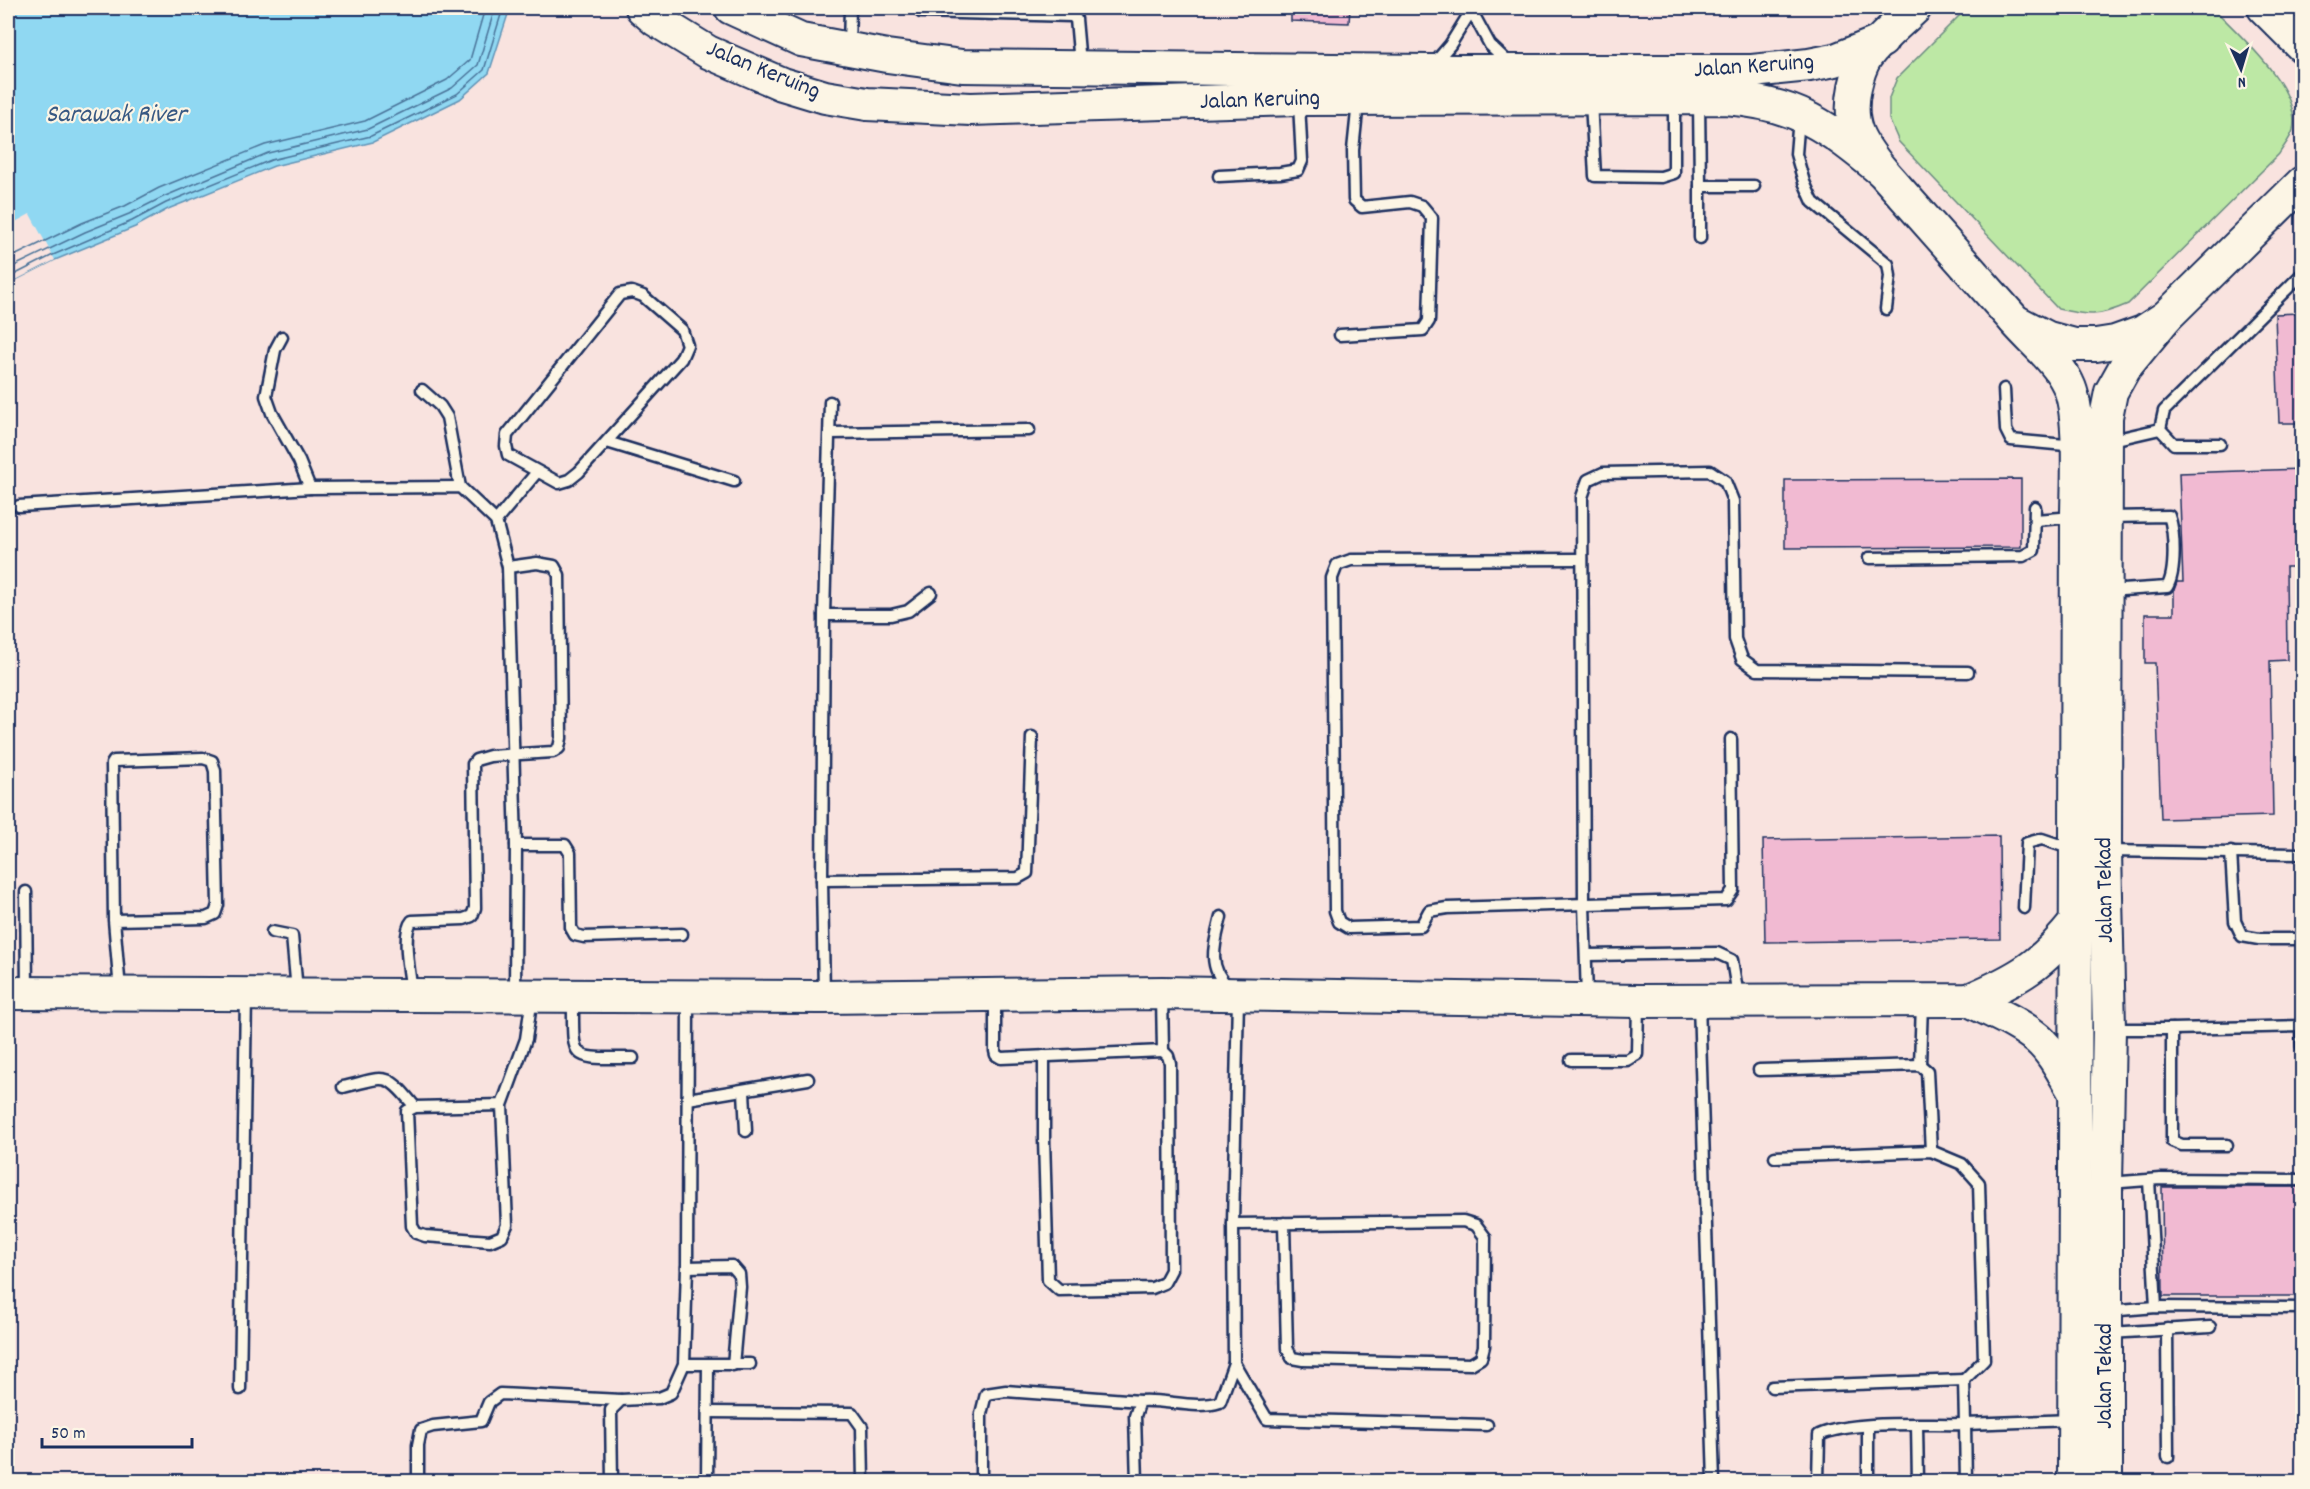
<svg xmlns="http://www.w3.org/2000/svg" width="2310" height="1489" font-family="Dekko,sans-serif">
	<style>
		.green { fill: #bde8a5; stroke: #6c8c82; stroke-width: 1.5 }
		.water { fill: #90d8f2; stroke: #6194b7; stroke-width: 1.5 }
		.pier { fill: #f9e3df }
		.lines { fill: none; stroke-linecap: round; stroke-linejoin: round }
		.shore { stroke: #4a7399; stroke-width: 1.5 }
		.building { fill: #f1bad2; stroke: #1b2f5e; stroke-width: 1.5 }
		.lane-casing { stroke: #1b2f5e; stroke-width: 15 }
		.secondary-casing { stroke: #1b2f5e; stroke-width: 36 }
		.lane { stroke: #fcf5e5; stroke-width: 10 }
		.secondary { stroke: #fcf5e5; stroke-width: 32 }
		.labels { text-anchor: middle; dominant-baseline: central; stroke-width: 4.5; stroke-linejoin: round; paint-order: stroke }
		.street-label { font-size: 24px; fill: #1b2f5e; stroke: #fcf5e5 }
		.water-label { font-size: 26px; font-style: italic; fill: #385983; stroke: #fcf5e5 }
	</style>
	<rect width="100%" height="100%" fill="#f9e3df"/>
	<filter id="ink" filterUnits="userSpaceOnUse"><feTurbulence type="fractalNoise" baseFrequency=".0167" numOctaves="2"/><feDisplacementMap in="SourceGraphic" scale="12" xChannelSelector="R" yChannelSelector="G"/><feConvolveMatrix kernelMatrix="1 2 1 2 8 2 1 2 1" color-interpolation-filters="sRGB"/></filter>
	<g filter="url(#ink)">
		<path class="green" d="M1967,8H2213C2239,35 2302,89 2293,130C2291,138 2283,147 2279,154L2128,304C2098,317 2089,316 2058,309L1899,142L1889,119V98L1897,78Z"/>
		<path class="water" d="M8,8H510L489,73L460,99L373,142L274,166L168,209L135,227L55,260L8,284Z"/>
		<path class="pier" d="M30,214L55,260L8,284V226Z"/>
		<g class="lines">
			<g class="shore">
				<path d="M8,259L82,223L125,206L159,188L265,145L365,121L447,80L470,60L485,8"/>
				<path d="M8,269L85,232L129,214L163,197L268,153L368,129L452,88L478,65L495,8"/>
				<path d="M8,278L53,255L132,221L166,203L271,160L371,136L457,94L484,70L503,8"/>
			</g>
		</g>
		<g class="building">
			<path d="M1291,8H1350L1349,23L1291,21Z"/>
			<path d="M2302,313V423H2279L2275,314Z"/>
			<path d="M2302,469V567H2286L2287,660L2270,661L2273,816L2161,819L2155,663H2145V614H2174V590L2177,582H2183L2179,473Z"/>
			<path d="M2021,479V547L1785,548V480Z"/>
			<path d="M1999,836L2000,939L1765,942L1763,840Z"/>
			<path d="M2162,1187H2302V1296H2163Z"/>
		</g>
		<g class="lines">
			<defs>
				<g id="lane">
					<path d="M1470,8L1490,45L1509,63"/>
					<path d="M921,12L1071,16L1076,19L1080,64"/>
					<path d="M849,46L850,8"/>
					<path d="M1432,66L1450,45L1471,11"/>
					<path d="M1591,101L1595,176L1661,177L1674,173V101"/>
					<path d="M1699,101L1700,186H1754"/>
					<path d="M1799,117L1796,154L1804,182L1813,202L1888,264L1890,276L1886,309"/>
					<path d="M1219,176L1280,173L1298,170L1302,161L1299,103"/>
					<path d="M1700,238V186"/>
					<path d="M632,292L643,296L682,330L687,345L681,359L579,472L569,480L559,483L508,455L506,446L507,435L620,294Z"/>
					<path d="M1340,335L1423,330L1429,321L1432,218L1422,206L1410,202L1362,207L1354,200L1353,150L1358,102"/>
					<path d="M282,337L275,350L266,396L272,413L299,461L310,488"/>
					<path d="M2004,389L2006,430L2011,440L2076,446"/>
					<path d="M422,390L440,406L447,417L460,487"/>
					<path d="M830,433L1029,430"/>
					<path d="M2108,441L2160,429"/>
					<path d="M607,442L734,481"/>
					<path d="M2220,444H2174L2160,429L2164,411L2302,274"/>
					<path d="M19,506L310,488L460,487L496,521L508,567L516,845L515,992"/>
					<path d="M2035,520L2074,517"/>
					<path d="M496,521L537,472"/>
					<path d="M1869,558L2023,556L2034,550L2035,507"/>
					<path d="M1582,559L1351,560L1337,565L1332,578L1335,911L1339,922L1349,928L1421,926L1429,911L1447,908L1726,900L1733,890L1731,739"/>
					<path d="M2107,591L2167,587C2176,573 2175,532 2169,516L2107,517"/>
					<path d="M824,615H891L908,611L931,593"/>
					<path d="M516,845H565L570,853L571,928L575,935L584,937L682,934"/>
					<path d="M2108,851L2302,854"/>
					<path d="M2231,852L2235,921L2242,936L2259,939H2302"/>
					<path d="M822,880L1018,878L1027,873L1032,737"/>
					<path d="M26,892L27,990"/>
					<path d="M2024,908L2027,843L2042,839L2072,849"/>
					<path d="M1221,917C1215,942 1206,967 1228,986"/>
					<path d="M114,920L112,764L114,761L203,758L212,761L215,771L218,905L215,914L206,918L114,920L120,990"/>
					<path d="M272,932L292,936L297,991"/>
					<path d="M1587,955L1717,953L1732,960L1738,996"/>
					<path d="M412,991C410,975 401,933 412,921L464,919L472,916L475,908L473,764L476,760L490,756L553,752L559,748L561,738L559,575L554,566L537,563L508,567"/>
					<path d="M824,994L822,880L824,615L830,402"/>
					<path d="M1587,997L1584,904L1582,497L1588,480L1603,473L1710,471L1725,481L1733,501L1735,639L1742,659L1757,670L1968,672"/>
					<path d="M573,998C573,1063 569,1058 633,1058"/>
					<path d="M1238,998L1233,1224L1234,1363L1267,1419L1487,1425"/>
					<path d="M995,999V1051L996,1055L1001,1058L1163,1051L1162,996"/>
					<path d="M1699,1003L1714,1482"/>
					<path d="M2301,1026L2302,1047"/>
					<path d="M2112,1029H2172"/>
					<path d="M1044,1056V1139L1048,1280L1059,1290L1152,1288L1164,1283L1171,1270L1170,1063L1168,1056L1163,1051"/>
					<path d="M1571,1060H1627L1637,1054L1638,1004"/>
					<path d="M1920,1065L1922,1003"/>
					<path d="M1759,1070L1920,1065L1927,1071L1931,1151"/>
					<path d="M343,1087C387,1077 385,1070 415,1107"/>
					<path d="M744,1091L746,1131"/>
					<path d="M688,1099L808,1079"/>
					<path d="M502,1105L415,1107L407,1111L412,1226L416,1233L425,1236L490,1241L502,1236L507,1225L502,1105L526,1039L532,997"/>
					<path d="M2227,1145H2182L2172,1141V1029L2302,1026"/>
					<path d="M1775,1157L1931,1151L1962,1164L1979,1183L1984,1360L1964,1380L1965,1424L2072,1420"/>
					<path d="M2149,1180L2156,1307"/>
					<path d="M2109,1183L2160,1179L2302,1180"/>
					<path d="M1233,1224L1463,1221L1476,1225L1485,1237L1484,1346L1481,1358L1471,1364L1303,1360L1292,1358L1287,1348L1284,1223"/>
					<path d="M687,1267L732,1266L739,1274L740,1287L733,1365"/>
					<path d="M2108,1311L2156,1307L2302,1308"/>
					<path d="M2167,1329L2168,1457"/>
					<path d="M2109,1333L2210,1327"/>
					<path d="M684,1364H750"/>
					<path d="M1772,1387L1964,1380"/>
					<path d="M240,1389L246,996"/>
					<path d="M708,1412L852,1413L862,1427L863,1482"/>
					<path d="M1917,1425L1918,1482"/>
					<path d="M418,1482V1445L421,1430L433,1426L481,1421L489,1402L500,1394L621,1400"/>
					<path d="M612,1482L611,1410L621,1400L659,1398L671,1393L684,1364L687,1267L688,999"/>
					<path d="M707,1482L708,1364"/>
					<path d="M981,1482V1414L986,1394L1006,1391L1140,1401"/>
					<path d="M1137,1482L1135,1416L1140,1401C1167,1399 1195,1410 1220,1402L1234,1363"/>
					<path d="M1818,1482L1819,1435C1854,1420 1925,1425 1965,1424L1966,1482"/>
					<path d="M1868,1482V1426"/>
				</g>
				<g id="secondary">
					<path d="M642,8L656,20L708,52L782,84L825,97L867,104L971,109L1299,99L1725,98C1797,103 1827,126 1882,171"/>
					<path d="M731,8L801,40L887,56L962,66L1428,71H1752L1809,65L1835,60L1882,41"/>
					<path d="M1915,8C1901,21 1877,41 1866,57C1861,65 1857,78 1855,87C1847,125 1859,142 1882,171L2015,321L2048,338L2074,345H2096L2115,342L2143,332L2166,317L2302,183"/>
					<path d="M2264,8L2302,46"/>
					<path d="M2015,321C2032,341 2057,360 2068,384C2082,412 2077,484 2077,517L2074,1482"/>
					<path d="M8,993L824,997L1162,993L1638,1001L1969,1000C2020,978 2042,965 2076,922"/>
					<path d="M1969,1000C1992,1012 2018,1022 2038,1039C2054,1053 2064,1075 2075,1093"/>
					<path d="M2106,1482V1184L2109,1029L2105,851L2106,417L2111,392L2125,367L2166,317"/>
				</g>
			</defs>
			<use href="#lane" class="lane-casing"/>
			<use href="#secondary" class="secondary-casing"/>
			<use href="#lane" class="lane"/>
			<use href="#secondary" class="secondary"/>
		</g>
	</g>
	<g class="labels">
		<g class="street-label">
			<text transform="translate(1754 67) rotate(-4)">Jalan Keruing</text>
			<text transform="translate(763 71) rotate(22)">Jalan Keruing</text>
			<text transform="translate(1260 101) rotate(-2)">Jalan Keruing</text>
			<text transform="translate(2106 890) rotate(-91)">Jalan Tekad</text>
			<text transform="translate(2106 1376) rotate(-90)">Jalan Tekad</text>
		</g>
		<g class="water-label">
			<text x="116" y="115">Sarawak River</text>
		</g>
	</g>
	<rect width="2310" height="1489" fill="none" stroke="#fcf5e5" stroke-width="30"/>
	<rect x="15" y="15" width="2280" height="1459" fill="none" stroke="#1b2f5e" stroke-width="2" filter="url(#ink)"/>
	<g transform="translate(2241 69) rotate(176)" stroke="#fcf5e5" stroke-width="4.5" paint-order="stroke">
	<path d="M0-4.5L10 22L0 15L-10 22Z" fill="#1b2f5e"/>
	<text y="-9" font-size="16" font-weight="bold" text-anchor="middle" fill="#1b2f5e">N</text>
	</g>
	<path d="M42 1438v9h150v-9" fill="none" stroke="#1b2f5e" stroke-width="3"/>
	<text x="51" y="1438" font-size="18" fill="#1b2f5e" stroke="#fcf5e5" stroke-width="4.5" paint-order="stroke">50 m</text>
</svg>
